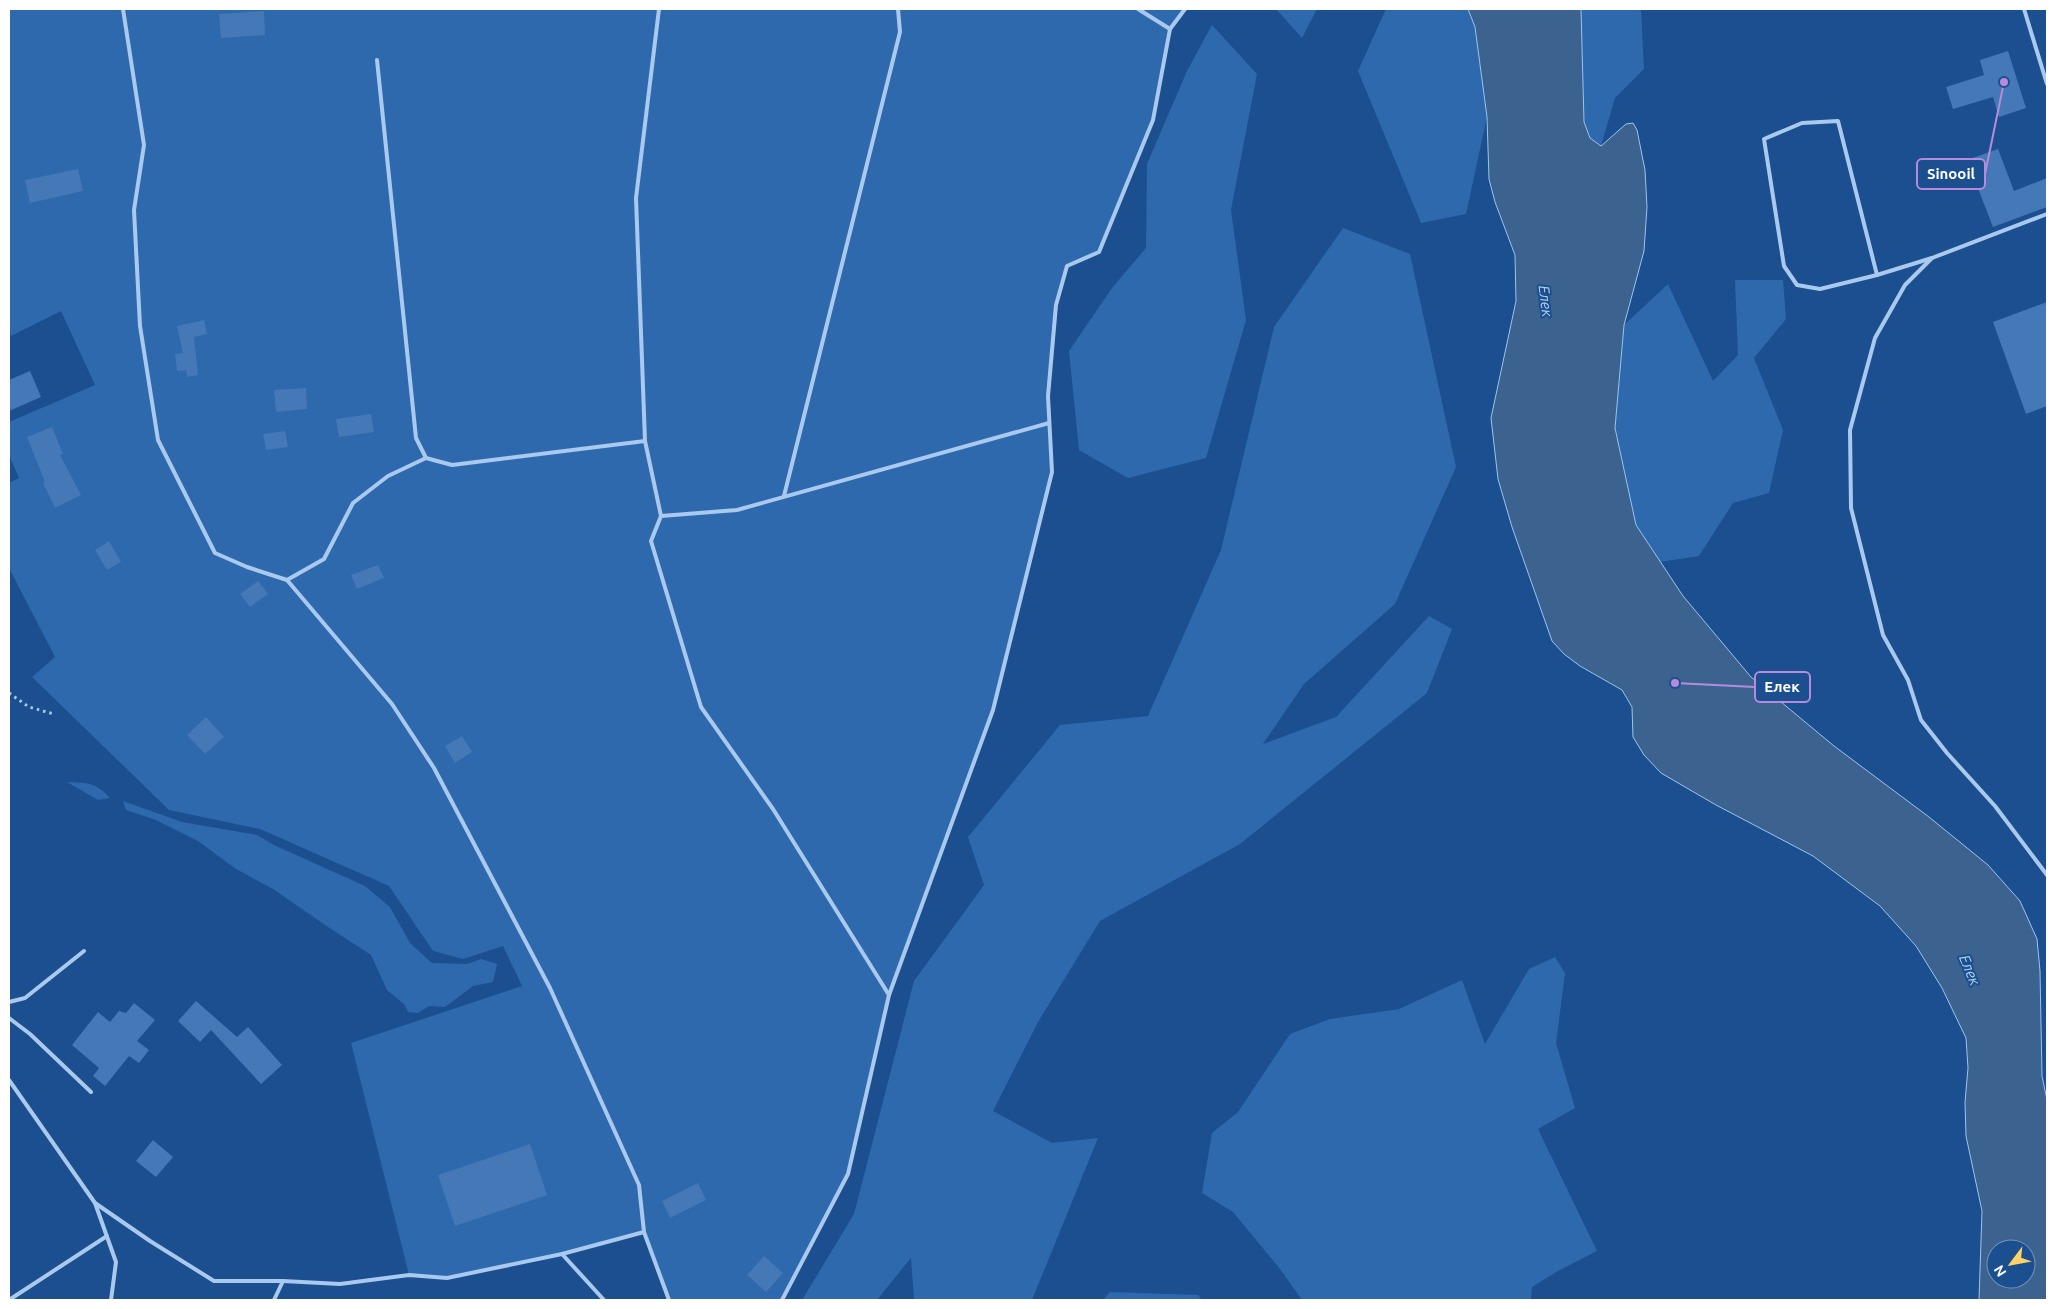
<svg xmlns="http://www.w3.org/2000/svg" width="2056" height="1309" font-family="Ubuntu,sans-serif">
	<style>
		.green { fill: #2e69ad }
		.water { fill: #3c6290; stroke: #9cc4f0; fill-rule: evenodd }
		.building { fill: #4478b7 }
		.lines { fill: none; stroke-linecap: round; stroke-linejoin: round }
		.path { stroke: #a9c9ee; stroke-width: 3; stroke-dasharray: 2.5 4; stroke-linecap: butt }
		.lane { stroke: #a9c9ee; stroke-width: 4 }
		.labels { text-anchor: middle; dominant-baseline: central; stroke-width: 4; stroke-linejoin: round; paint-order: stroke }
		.water-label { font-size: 15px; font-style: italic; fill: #b5d3f5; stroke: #1b4f8f }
		.leader { fill: none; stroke: #b68bdc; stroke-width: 2 }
		.callout-dot { fill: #b68bdc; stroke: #1b4f8f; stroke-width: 2 }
		.callout { fill: #1b4f8f; stroke: #b68bdc; stroke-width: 2 }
		.callout-label { font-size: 15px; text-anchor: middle; font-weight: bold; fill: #fff }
	</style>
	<rect width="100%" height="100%" fill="#1b4f8f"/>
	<g class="green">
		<path d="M9,9H1185L1170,29L1153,120L1099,252L1067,267L1056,305L1048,396L1052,472L993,710L889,995L848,1174L782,1300H669L644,1232L562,1254L447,1278L409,1275L351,1043L522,986L503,946L463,959L433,951L389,886L260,829L169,810L32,677L55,657L9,568V483L19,478L9,455V422L95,385L61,311L11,336L9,329Z"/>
		<path d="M1276,9H1317L1302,38Z"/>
		<path d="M1386,9H1468L1475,27L1487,117L1466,214L1421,223L1358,71Z"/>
		<path d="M1581,9H1641L1644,69L1615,98L1601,146L1590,138L1584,122Z"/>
		<path d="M1212,25L1257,74L1231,210L1246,320L1206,458L1128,478L1079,450L1069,351L1112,288L1146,248L1147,164L1187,71Z"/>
		<path d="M1343,228L1410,254L1456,467L1395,604L1304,684L1263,744L1336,717L1429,616L1452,629L1427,693L1240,844L1100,921L1038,1022L993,1111L1052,1143L1098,1138L1032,1300H914L911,1258L877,1300H802L854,1214L914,981L984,885L968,837L1060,725L1148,716L1221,550L1274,327Z"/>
		<path d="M1735,280H1783L1786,319L1754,358L1783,430L1769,493L1733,503L1699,556L1660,562L1636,525L1615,428L1624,325L1668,284L1713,381L1738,355Z"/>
		<path d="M67,782C87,783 96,782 110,798L98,800Z"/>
		<path d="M123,801L182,822L257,835L274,845L365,886L390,907L410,943L432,963L467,964L481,959L497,964L493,982L473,986L445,1007L429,1006L418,1013L408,1012L404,1004L387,990L371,955L325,925L273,889L236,869L198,841L156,820L126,810Z"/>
		<path d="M1555,957L1565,973L1556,1043L1575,1108L1538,1129L1597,1251L1556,1272L1532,1287L1531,1300H1302L1280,1269L1233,1212L1202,1193L1212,1133L1238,1112L1290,1034L1330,1019L1399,1009L1462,980L1485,1044L1529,969Z"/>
		<path d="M1110,1292L1198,1295L1202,1300H1103Z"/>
	</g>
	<path class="water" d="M1468,9H1581L1584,122L1590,138L1601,146L1626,124L1633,123L1637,130L1645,170L1647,207L1644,251L1624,325L1615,428L1636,525L1683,596L1751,677L1834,746L1929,817L1988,865L2020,901L2037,939L2040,971L2042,1076L2047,1100V1300H1979L1982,1211L1966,1136L1965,1102L1968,1068L1966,1038L1942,988L1916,946L1880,906L1813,856L1716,805L1661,773L1644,755L1633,737L1632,707L1622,690L1580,666L1564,654L1552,641L1512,527L1498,479L1491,418L1516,301L1515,255L1495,202L1489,179L1487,117L1475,27ZM1996,1249H2026V1279H1996Z"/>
	<g class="building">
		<path d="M264,11L265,35L221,38L219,14Z"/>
		<path d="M2008,51L2026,108L1999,117L1993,97L1953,109L1946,87L1984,75L1980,60Z"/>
		<path d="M1998,149L2014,191L2047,178V207L1993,227L1967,160Z"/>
		<path d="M78,169L83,191L30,203L25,180Z"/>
		<path d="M2047,302V406L2026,414L1993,322Z"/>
		<path d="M204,320L207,334L194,337L198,375L187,377L186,370L177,371L175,354L183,353L177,326Z"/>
		<path d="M30,371L41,397L9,411V380Z"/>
		<path d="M306,388L307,409L276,412L274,390Z"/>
		<path d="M371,414L374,432L339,437L336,419Z"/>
		<path d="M52,427L63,454L60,455L81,495L55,508L43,483L45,482L27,437Z"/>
		<path d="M285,431L288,447L266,450L263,434Z"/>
		<path d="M109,541L121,562L107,570L95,550Z"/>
		<path d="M378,565L384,578L357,589L351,575Z"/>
		<path d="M258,581L268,594L250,607L240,594Z"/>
		<path d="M206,717L224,737L205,754L187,735Z"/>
		<path d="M462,736L472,752L455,763L445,746Z"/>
		<path d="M196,1001L237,1037L248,1027L282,1065L261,1084L211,1030L200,1042L178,1021Z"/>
		<path d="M134,1003L155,1020L137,1041L149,1050L139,1063L129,1056L105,1086L93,1076L99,1068L72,1045L98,1012L110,1022L119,1011L126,1013Z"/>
		<path d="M153,1140L173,1157L156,1177L136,1161Z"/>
		<path d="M530,1144L547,1195L455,1226L438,1175Z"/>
		<path d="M698,1183L706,1200L670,1218L662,1201Z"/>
		<path d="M764,1256L783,1273L766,1292L747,1275Z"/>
	</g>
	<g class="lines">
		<path class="path" d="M9,693L29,707L54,714"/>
		<g class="lane">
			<path d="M123,9L144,145L134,210L140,326L158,440L215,553L247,567L287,580L392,704L434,768L550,988L639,1185L644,1232"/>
			<path d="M659,9L636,198L645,441L661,516L651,541L701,707L773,809L889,995"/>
			<path d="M1138,9L1170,29"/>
			<path d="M2024,9L2047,84"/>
			<path d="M377,60L416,438L426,458L452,465L645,441"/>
			<path d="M1932,258L1905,285L1875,338L1850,430L1851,508L1883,635L1908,680L1921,720L1947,753L1995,806L2047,875"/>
			<path d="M1877,275L1838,121L1802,123L1764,139L1784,266L1797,285L1820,289L1877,275L1932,258L2047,214"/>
			<path d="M784,496L900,32L898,9"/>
			<path d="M661,516L737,510L1049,423"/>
			<path d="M287,580L324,559L353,503L388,476L426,458"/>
			<path d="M9,1002L25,998L84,951"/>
			<path d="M9,1018L30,1034L91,1092"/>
			<path d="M9,1080L95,1203L150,1241L214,1281H283L340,1284L409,1275L447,1278L562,1254L644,1232L669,1300"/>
			<path d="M95,1203L116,1262L111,1300"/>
			<path d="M562,1254L604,1300"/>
			<path d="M9,1300L107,1236"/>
			<path d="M274,1300L283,1281"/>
			<path d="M782,1300L848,1174L889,995L993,710L1052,472L1048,396L1056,305L1067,266L1099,252L1153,120L1170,29L1185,9"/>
		</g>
	</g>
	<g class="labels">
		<g class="water-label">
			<text transform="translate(1546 301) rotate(83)">Елек</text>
			<text transform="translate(1970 970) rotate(67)">Елек</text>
		</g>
	</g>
	<path class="leader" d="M2004 82L1985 174M1675 683L1755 687"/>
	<g class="callout-dot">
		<circle cx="2004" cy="82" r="5"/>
		<circle cx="1675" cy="683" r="5"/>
	</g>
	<g class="callout">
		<rect x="1917" y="159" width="68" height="30" rx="5"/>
		<rect x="1755" y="672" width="55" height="30" rx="5"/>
	</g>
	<g class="callout-label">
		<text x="1951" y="179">Sinooil</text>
		<text x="1782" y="692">Елек</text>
	</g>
	<rect width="2056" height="1309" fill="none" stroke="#ffffff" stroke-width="20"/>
	<g transform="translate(2011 1264) rotate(238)"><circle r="24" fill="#1b4f8f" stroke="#7695bc"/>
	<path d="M0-4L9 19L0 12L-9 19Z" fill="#ffd166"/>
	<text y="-8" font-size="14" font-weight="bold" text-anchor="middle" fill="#ffffff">N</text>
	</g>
</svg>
